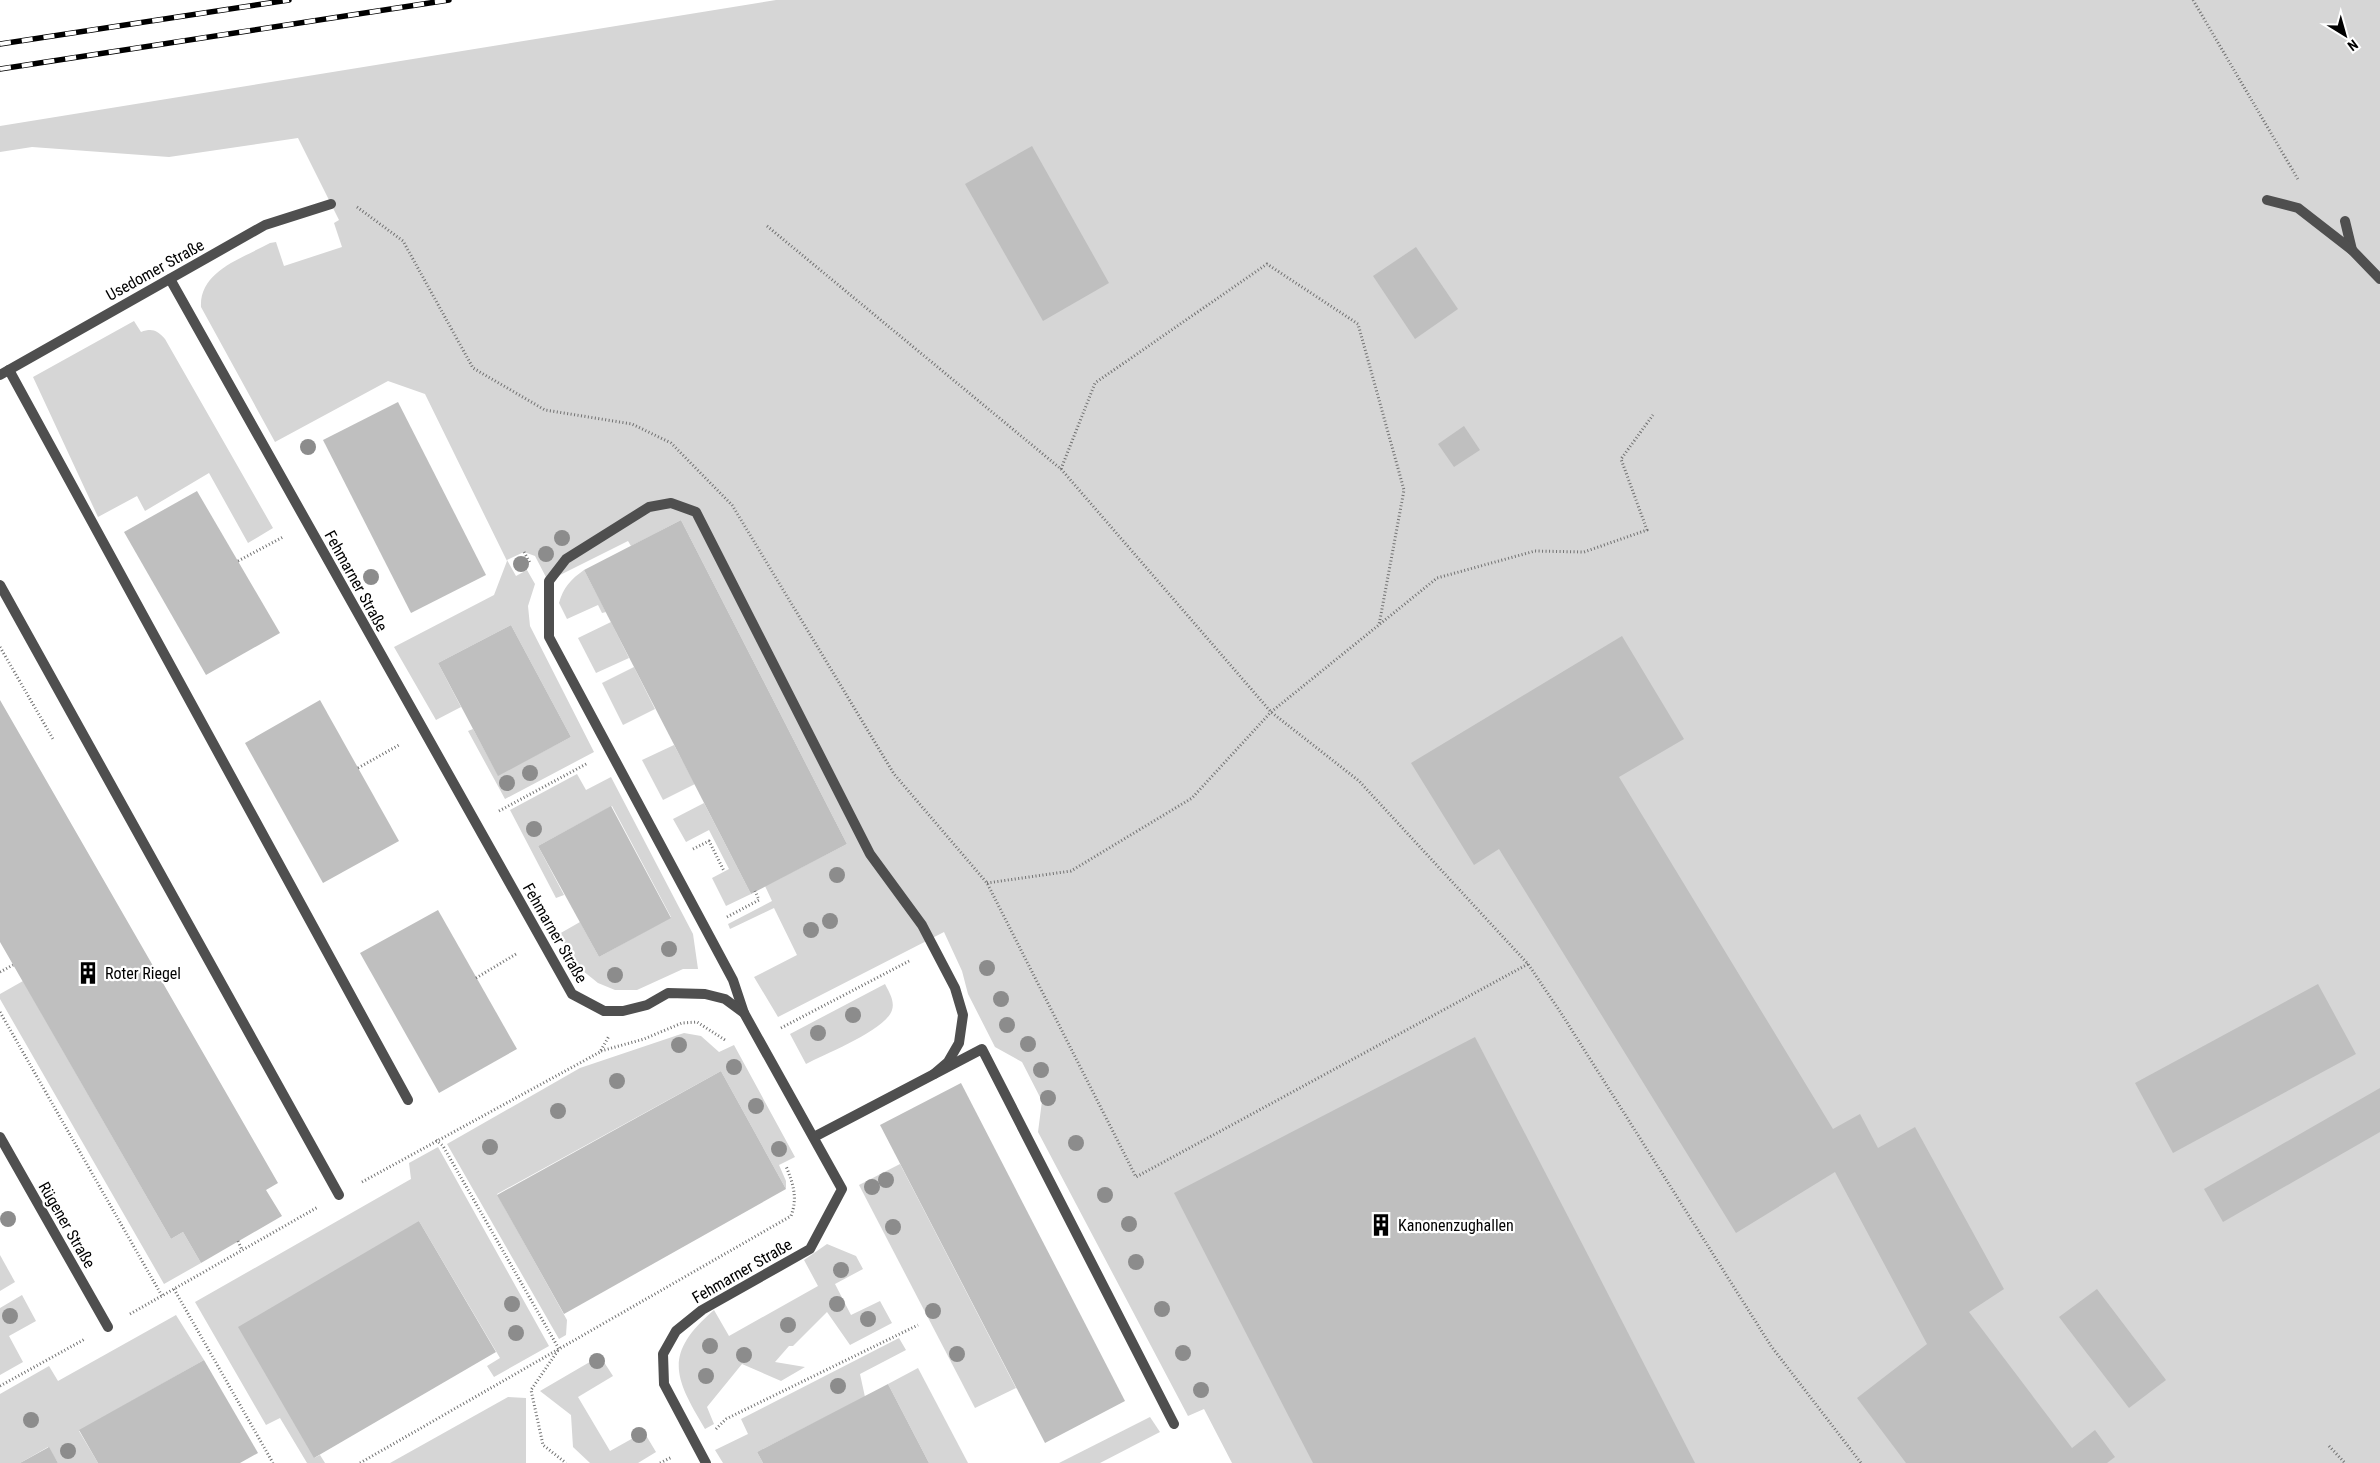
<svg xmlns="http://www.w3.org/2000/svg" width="2380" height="1463" font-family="'Roboto Condensed',sans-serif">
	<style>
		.green { fill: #d6d6d6 }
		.building { fill: #bfbfbf }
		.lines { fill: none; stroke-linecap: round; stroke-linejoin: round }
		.path { stroke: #717171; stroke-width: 3; stroke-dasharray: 1 2.5; stroke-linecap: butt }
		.service { stroke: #4f4f4f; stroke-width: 10 }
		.minor { stroke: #4f4f4f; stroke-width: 10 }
		.rail-casing { stroke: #000; stroke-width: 5.5 }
		.rail { stroke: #fff; stroke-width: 4; stroke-dasharray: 11; stroke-linecap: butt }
		.tree { fill: #8c8c8c }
		.labels { text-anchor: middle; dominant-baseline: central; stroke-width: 4.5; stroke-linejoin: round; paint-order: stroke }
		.street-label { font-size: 16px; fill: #000; stroke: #fff }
		.poi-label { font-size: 16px; fill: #000; stroke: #fff; text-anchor: start }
	</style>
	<rect width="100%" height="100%" fill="#fff"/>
	<g class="green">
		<path d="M776,0H2380V1463H1232L1204,1409L1188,1416L1038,1132L1042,1101L1022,1062L995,1047L968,994L962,971L944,932L778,1017L754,977L797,955L774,908L730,929L728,924L772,901L765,886L847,844L681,520L631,546L628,541L548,581L535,556L524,552L507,560L516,576L527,570L535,584L528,606L530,626L594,752L505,799L468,731L473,729L498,775L571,737L511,625L438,663L461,707L436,720L394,647L494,595L507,561L425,394L388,381L275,442L201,307C199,271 243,258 270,243L276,242L284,266L342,247L334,223L339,220L298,138L169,157L32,147L0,152V126Z"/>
		<path d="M134,321L141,332C152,328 157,330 165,339L273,528L248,543L209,473L145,511L137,496L98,517L33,377Z"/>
		<path d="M584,570L606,612L602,613L598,605L567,619L559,603C563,588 571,579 584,570Z"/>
		<path d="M611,622L629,658L596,673L578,638Z"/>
		<path d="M634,667L655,709L623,725L602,683Z"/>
		<path d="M674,745L695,784L663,800L642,760Z"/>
		<path d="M577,774L586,790L611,777L693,934L698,969H683L637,990H615L598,983L577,966L559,934L580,922L599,957L671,917L612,806L538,846L564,895L556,898L510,810Z"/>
		<path d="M704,803L751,894L726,906L712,878L729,869L709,830L686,842L673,819Z"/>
		<path d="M23,981L171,1239L183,1232L201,1263L164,1284L0,999V994Z"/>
		<path d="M885,984C889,992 895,1001 892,1010C886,1030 825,1054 806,1064L790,1034Z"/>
		<path d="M684,1033L701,1036L719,1052L734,1045L795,1157L779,1165L786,1181V1189L721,1071L497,1194L567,1320L566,1335L559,1339L447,1144L580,1068Z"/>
		<path d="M438,1147L549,1346L494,1377L487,1366L500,1358L419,1221L314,1458L320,1455L325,1463H307L280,1418L266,1425L195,1302L411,1179L409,1163Z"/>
		<path d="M900,1164L1016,1388L975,1408L859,1185Z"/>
		<path d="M827,1244L856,1256L863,1269L835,1284L851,1315L880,1301L892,1323L850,1345L827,1312L793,1346H789L775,1362L805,1367L781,1381L742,1364L707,1407L714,1424L705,1429C674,1377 663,1354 714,1310L729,1336L818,1286L804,1260Z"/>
		<path d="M0,1255L15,1282L0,1291Z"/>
		<path d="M22,1295L36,1321L9,1336L23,1362L0,1375V1308Z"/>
		<path d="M176,1315L204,1360L79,1431L98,1463H58L48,1447L20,1463H0V1394L49,1366L58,1381Z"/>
		<path d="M899,1338L906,1350L860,1374L865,1397L757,1452L763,1463H723L715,1450L748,1434L741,1419Z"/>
		<path d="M600,1356L613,1376L578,1397L610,1451L644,1432L656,1452L638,1463H590L573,1447L571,1415L540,1391Z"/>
		<path d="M918,1368L968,1463H929L888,1384Z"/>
		<path d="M508,1397L526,1398V1463H390Z"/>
		<path d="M1150,1417L1160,1432L1100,1463H1059Z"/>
	</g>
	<g class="building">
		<path d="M1032,146L1109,283L1043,321L965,184Z"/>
		<path d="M1416,247L1458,309L1415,339L1373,276Z"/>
		<path d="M398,402L486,575L411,613L323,440Z"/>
		<path d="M1464,426L1480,450L1454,467L1438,444Z"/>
		<path d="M197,491L280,633L206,675L124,532Z"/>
		<path d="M681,520L847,844L751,894L584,570Z"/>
		<path d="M511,625L571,737L498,776L438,663Z"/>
		<path d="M1622,636L1684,739L1619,777L1833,1129L1860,1114L1878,1148L1915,1127L2004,1289L1969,1312L2072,1448L2095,1430L2115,1457L2107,1463H1906L1857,1398L1927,1344L1835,1172L1736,1233L1499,849L1474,865L1411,763Z"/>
		<path d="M0,700L278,1183L266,1190L282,1216L201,1263L183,1232L171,1239L0,942Z"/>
		<path d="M320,700L399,841L323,883L245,743Z"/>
		<path d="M611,806L671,918L599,957L538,846Z"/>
		<path d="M438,910L517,1049L439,1093L360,953Z"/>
		<path d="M2318,984L2356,1054L2173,1153L2135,1083Z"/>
		<path d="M1475,1037L1589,1257L1695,1463H1313L1288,1415L1174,1193Z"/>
		<path d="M721,1071L786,1189L564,1314L497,1195Z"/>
		<path d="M961,1083L1125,1401L1045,1443L880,1125Z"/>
		<path d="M2380,1088V1132L2223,1222L2204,1189Z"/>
		<path d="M419,1221L496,1352L314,1458L238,1327Z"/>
		<path d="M2097,1289L2166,1380L2129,1408L2059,1317Z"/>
		<path d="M204,1360L258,1453L240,1463H98L79,1430Z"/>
		<path d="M888,1384L929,1463H763L757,1452Z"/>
		<path d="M49,1447L58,1463H20Z"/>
	</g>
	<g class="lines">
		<g class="path">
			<path d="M2193,0L2299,181"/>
			<path d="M357,207L403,241L473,368L545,410L632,424L671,443L732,505L894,774L987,883L1136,1177L1528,964"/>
			<path d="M767,226L1061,469L1271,712L1359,781L1528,964L1561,1013L1771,1346L1861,1463"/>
			<path d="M1061,469L1095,383L1267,264L1358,324L1404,490L1379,625"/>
			<path d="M524,552L530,563"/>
			<path d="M238,561L283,537"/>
			<path d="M0,647L53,739"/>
			<path d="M358,768L399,745"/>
			<path d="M499,811L588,763"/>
			<path d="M693,849L709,841L724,871"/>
			<path d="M987,883L1071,871L1192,798L1271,712L1437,578L1535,551L1584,552L1647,530L1621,459L1653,415"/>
			<path d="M727,917L759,900L755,891"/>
			<path d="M0,972L13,965"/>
			<path d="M476,978L516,954"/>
			<path d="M0,1012L162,1296"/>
			<path d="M781,1028L911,960"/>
			<path d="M601,1051L644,1039L682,1023L697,1022L725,1040"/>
			<path d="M436,1140L443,1146L559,1349L531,1390L543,1445L566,1463"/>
			<path d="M362,1182L600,1052L609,1036"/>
			<path d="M238,1241L242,1250"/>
			<path d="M174,1289L273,1463"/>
			<path d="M130,1314L318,1207"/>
			<path d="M0,1386L85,1339"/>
			<path d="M716,1429L726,1419L918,1325"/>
			<path d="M2329,1446L2345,1463"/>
			<path d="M360,1463L791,1216C798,1197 793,1184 786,1166"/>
			<path d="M660,1463L672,1457"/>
		</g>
		<g class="service">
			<path d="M2345,221L2352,250"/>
			<path d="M9,370L408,1100"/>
			<path d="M0,585L339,1195"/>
			<path d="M744,1013L733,980L549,637V581L566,559L649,507L671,503L696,512L870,854L922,925L955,988L963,1015L959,1043L948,1062L934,1074"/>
			<path d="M814,1137L982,1049L1174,1424"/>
		</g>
		<g class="minor">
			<path d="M2267,200L2298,208L2352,250L2380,279"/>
			<path d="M170,279L572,994L604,1011H623L647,1005L668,993L705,994L725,999L744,1013L842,1189L810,1249L702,1310L676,1331L663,1354L664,1384L706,1463"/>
			<path d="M0,375L265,225L331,204"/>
			<path d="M0,1137L108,1327"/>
		</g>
		<defs>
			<g id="rail">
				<path d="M0,44L289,0"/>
				<path d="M0,69L449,0"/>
			</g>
		</defs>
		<use href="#rail" class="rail-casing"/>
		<use href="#rail" class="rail"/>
	</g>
	<g class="tree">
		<circle cx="308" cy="447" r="8"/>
		<circle cx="562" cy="538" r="8"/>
		<circle cx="546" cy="554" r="8"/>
		<circle cx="521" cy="564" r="8"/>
		<circle cx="371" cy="577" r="8"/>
		<circle cx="530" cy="773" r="8"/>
		<circle cx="507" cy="783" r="8"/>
		<circle cx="534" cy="829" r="8"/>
		<circle cx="837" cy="875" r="8"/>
		<circle cx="830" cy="921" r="8"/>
		<circle cx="811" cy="930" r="8"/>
		<circle cx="669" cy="949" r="8"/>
		<circle cx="987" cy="968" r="8"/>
		<circle cx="615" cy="975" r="8"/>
		<circle cx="1001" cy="999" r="8"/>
		<circle cx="853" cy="1015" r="8"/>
		<circle cx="1007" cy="1025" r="8"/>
		<circle cx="818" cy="1033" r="8"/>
		<circle cx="1028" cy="1044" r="8"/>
		<circle cx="679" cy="1045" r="8"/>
		<circle cx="734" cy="1067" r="8"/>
		<circle cx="1041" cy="1070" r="8"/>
		<circle cx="617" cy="1081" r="8"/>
		<circle cx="1048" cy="1098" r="8"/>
		<circle cx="756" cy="1106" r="8"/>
		<circle cx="558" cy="1111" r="8"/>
		<circle cx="1076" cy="1143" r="8"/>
		<circle cx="490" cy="1147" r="8"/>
		<circle cx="779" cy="1149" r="8"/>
		<circle cx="886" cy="1180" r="8"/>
		<circle cx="872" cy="1187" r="8"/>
		<circle cx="1105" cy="1195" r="8"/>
		<circle cx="8" cy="1219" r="8"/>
		<circle cx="1129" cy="1224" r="8"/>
		<circle cx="893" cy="1227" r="8"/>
		<circle cx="1136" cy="1262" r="8"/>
		<circle cx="841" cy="1270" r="8"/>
		<circle cx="512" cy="1304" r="8"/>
		<circle cx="837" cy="1304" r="8"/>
		<circle cx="1162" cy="1309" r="8"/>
		<circle cx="933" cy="1311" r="8"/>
		<circle cx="10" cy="1316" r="8"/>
		<circle cx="868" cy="1319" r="8"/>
		<circle cx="788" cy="1325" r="8"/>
		<circle cx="516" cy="1333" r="8"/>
		<circle cx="710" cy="1346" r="8"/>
		<circle cx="1183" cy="1353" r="8"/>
		<circle cx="957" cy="1354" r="8"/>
		<circle cx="744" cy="1355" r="8"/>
		<circle cx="597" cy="1361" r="8"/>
		<circle cx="706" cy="1376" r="8"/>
		<circle cx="838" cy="1386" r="8"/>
		<circle cx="1201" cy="1390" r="8"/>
		<circle cx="31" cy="1420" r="8"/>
		<circle cx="639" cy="1435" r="8"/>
		<circle cx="68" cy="1451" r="8"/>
	</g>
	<defs>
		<symbol id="building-bare" viewBox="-9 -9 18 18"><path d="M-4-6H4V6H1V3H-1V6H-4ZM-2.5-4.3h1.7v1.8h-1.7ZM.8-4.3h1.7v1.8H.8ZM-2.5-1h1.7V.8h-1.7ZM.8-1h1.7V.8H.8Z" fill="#000" stroke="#fff" stroke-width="2.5" paint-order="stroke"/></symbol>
	</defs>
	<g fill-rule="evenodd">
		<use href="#building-bare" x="72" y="957" width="32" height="32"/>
		<use href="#building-bare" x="1365" y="1209" width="32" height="32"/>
	</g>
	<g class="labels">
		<g class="street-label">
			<text transform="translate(155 270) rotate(-29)">Usedomer Straße</text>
			<text transform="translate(356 581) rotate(61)">Fehmarner Straße</text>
			<text transform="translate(555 933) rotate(60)">Fehmarner Straße</text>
			<text transform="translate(67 1225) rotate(60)">Rügener Straße</text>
			<text transform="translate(742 1271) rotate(-30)">Fehmarner Straße</text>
		</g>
		<g class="poi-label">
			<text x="105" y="973">Roter Riegel</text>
			<text x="1398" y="1225">Kanonenzughallen</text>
		</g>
	</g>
	<g transform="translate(2345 35) rotate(143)" stroke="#ffffff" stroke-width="4" paint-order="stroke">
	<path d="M0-4L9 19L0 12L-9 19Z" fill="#000000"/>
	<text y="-8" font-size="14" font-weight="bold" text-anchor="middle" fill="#000000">N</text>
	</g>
</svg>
